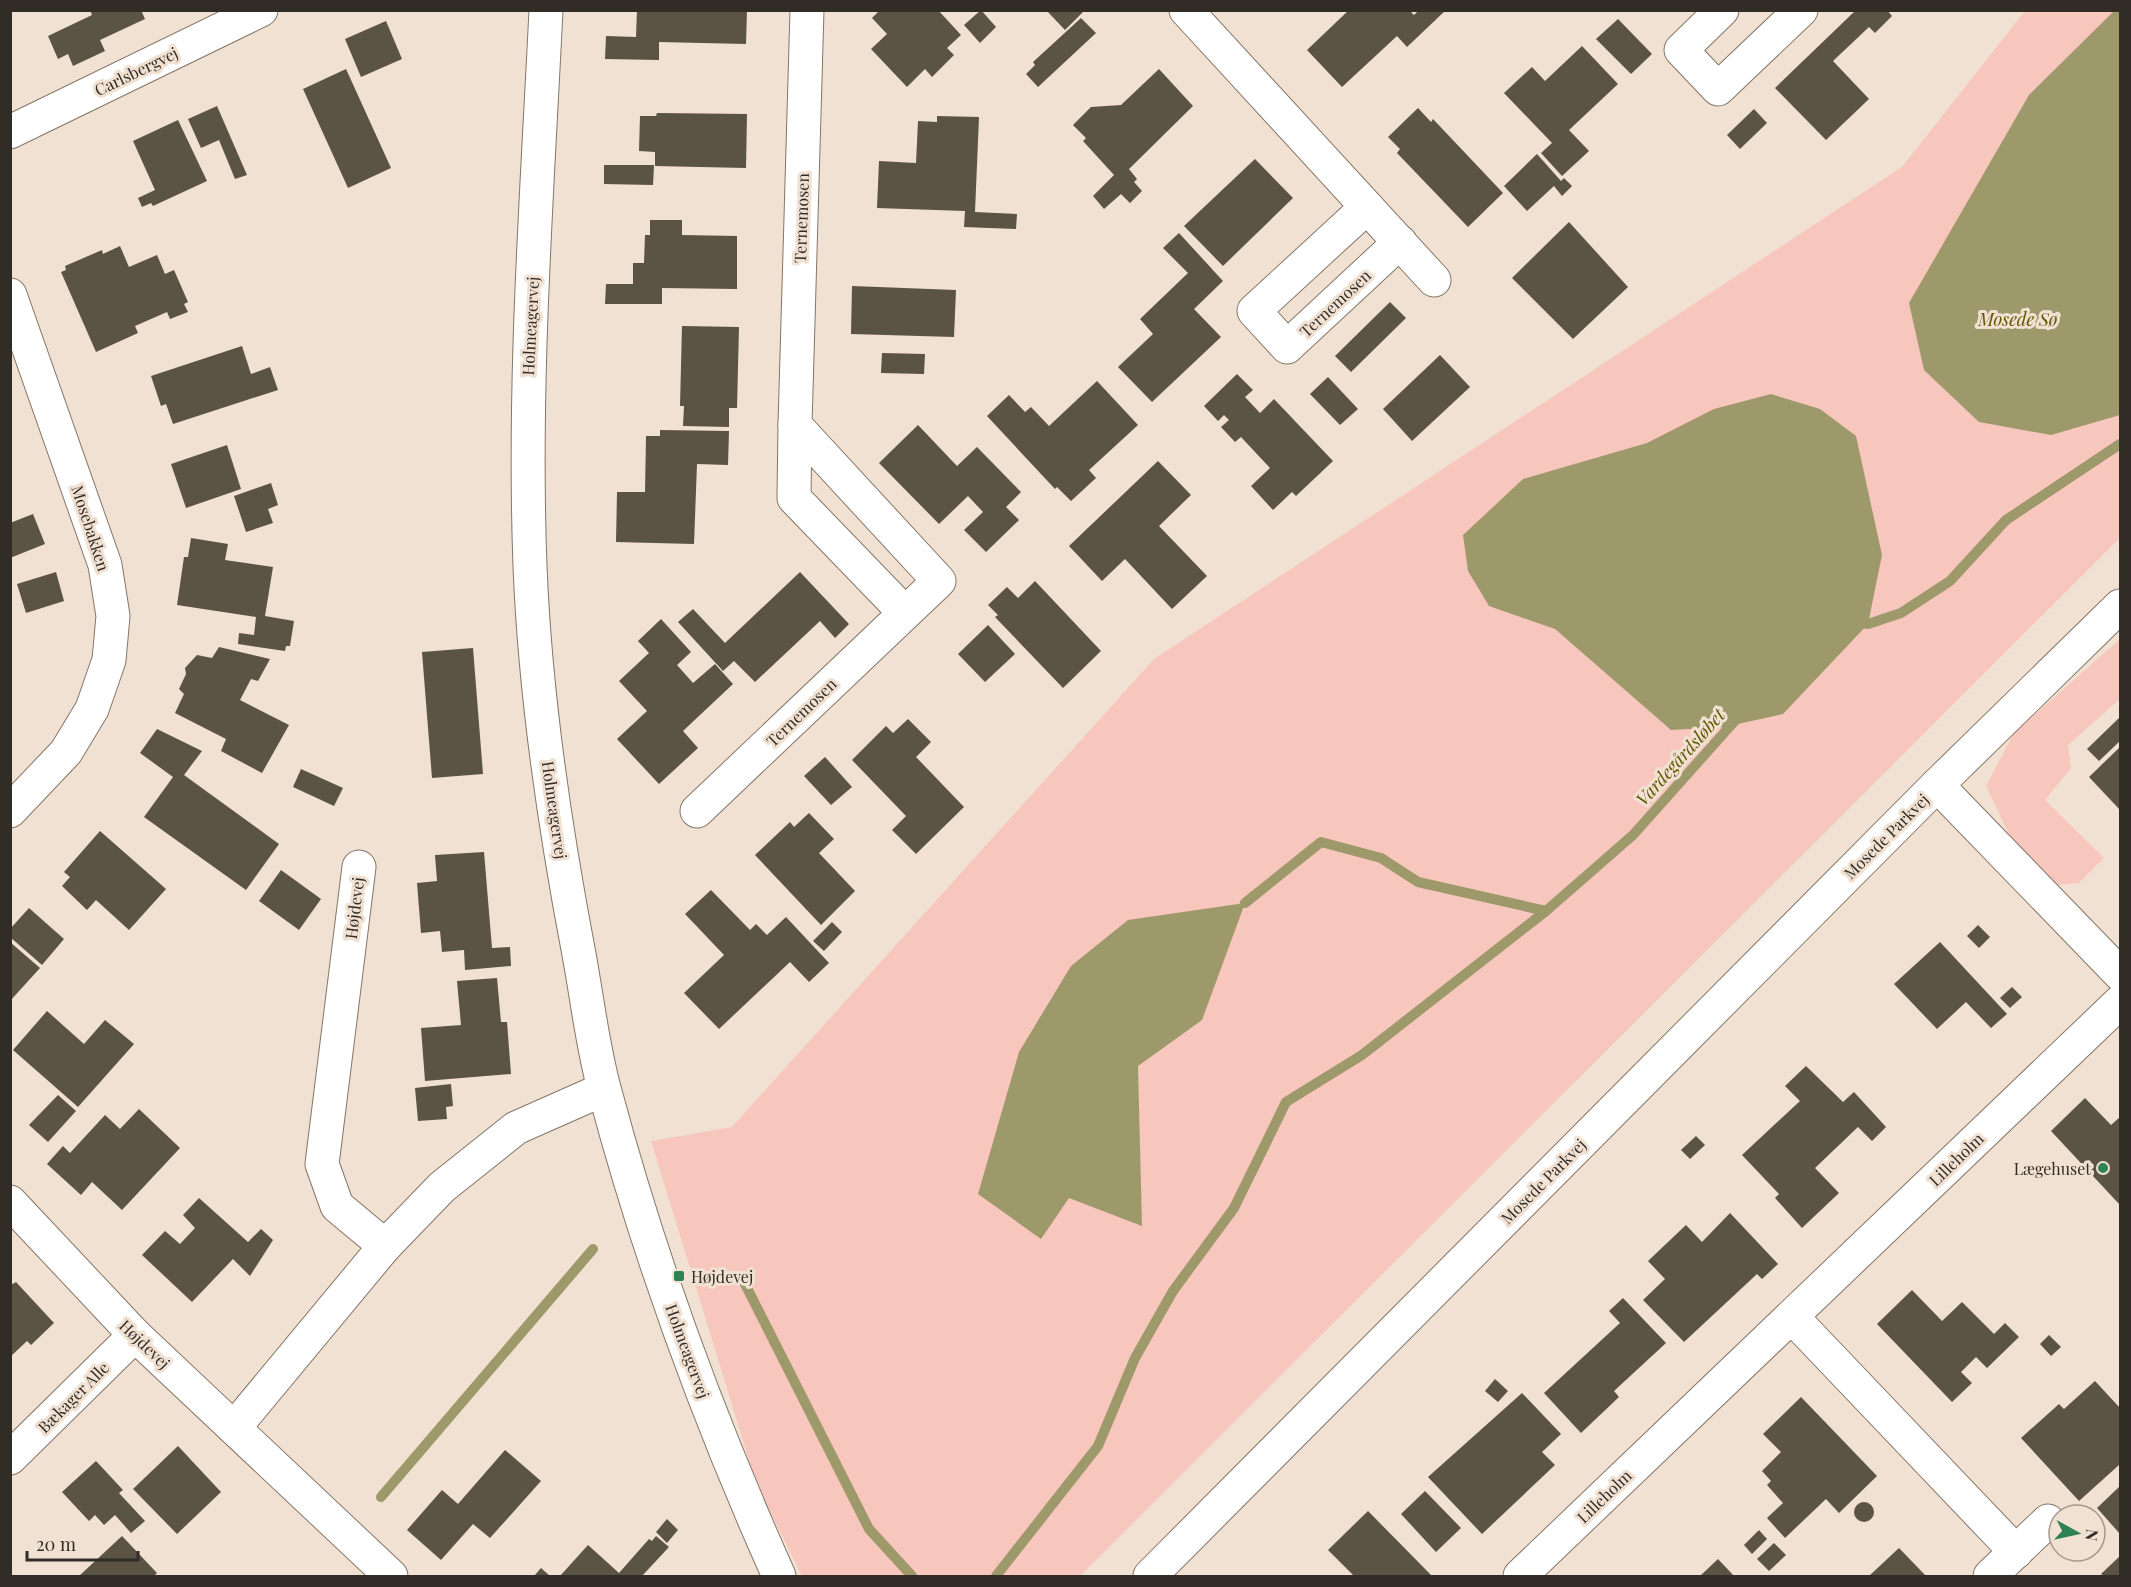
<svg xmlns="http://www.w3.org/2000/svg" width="2131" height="1587" font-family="'Playfair Display',serif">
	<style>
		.green { fill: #f7c6bd }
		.water { fill: #9e996a }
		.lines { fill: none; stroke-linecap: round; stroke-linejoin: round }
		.stream { stroke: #9e996a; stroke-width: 10 }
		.building { fill: #5b5344 }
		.street-casing { stroke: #847668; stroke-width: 35 }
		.secondary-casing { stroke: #847668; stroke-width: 35 }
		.street { stroke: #fff; stroke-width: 33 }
		.secondary { stroke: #fff; stroke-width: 33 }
		.poi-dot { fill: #2d8256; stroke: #f1e1d2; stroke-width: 2 }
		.labels { text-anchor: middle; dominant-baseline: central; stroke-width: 6; stroke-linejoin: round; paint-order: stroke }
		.street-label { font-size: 16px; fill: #322c27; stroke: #f1e1d2 }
		.poi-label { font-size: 16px; fill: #322c27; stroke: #f1e1d2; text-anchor: end }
		.water-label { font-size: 18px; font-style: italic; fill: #5f5600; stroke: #f1e1d2 }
	</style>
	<rect width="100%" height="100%" fill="#f1e1d2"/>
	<g class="green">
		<path d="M2025,11H2120V538L1080,1576H802L756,1483L651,1141L732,1127L1154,659L1902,167Z"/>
		<path d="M2120,639V699L2068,745L2071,768L2045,800L2104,858L2079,883L2058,885L2013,842L1986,786L2014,733Z"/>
	</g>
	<g class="water">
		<path d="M2114,11H2120V415L2051,435L1979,422L1924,370L1909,303L2029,95Z"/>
		<path d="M1771,394L1820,409L1856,436L1882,555L1868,624L1783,714L1724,727L1671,730L1555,629L1489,606L1468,571L1463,535L1523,479L1647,443L1714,409Z"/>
		<path d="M1245,903L1202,1020L1138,1066L1142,1226L1069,1198L1041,1239L978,1194L1019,1052L1071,966L1128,920Z"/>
	</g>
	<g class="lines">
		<g class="stream">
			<path d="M1855,622L1868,624L1901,613L1950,581L2006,520L2120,444"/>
			<path d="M1245,903L1321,842L1381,858L1418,882L1546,911"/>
			<path d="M744,1282L869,1529L912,1576"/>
			<path d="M381,1497L593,1249"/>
			<path d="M996,1576L1098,1446L1135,1358L1173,1291L1234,1208L1286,1102L1362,1055L1546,911L1633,835L1740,715"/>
		</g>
	</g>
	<g class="building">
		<path d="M90,10H141L145,19L100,40L105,51L73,66L68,54L58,59L48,36L92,15Z"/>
		<path d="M637,10H747L746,44L659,42V60L605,59L606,36L636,37Z"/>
		<path d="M880,10H938L961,35L947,48L954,55L932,77L925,69L907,87L871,49L887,34L872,18Z"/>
		<path d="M981,10L996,27L980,43L964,25Z"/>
		<path d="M1046,10H1085L1065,30Z"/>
		<path d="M1349,10H1409L1414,15L1419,10H1446L1407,47L1397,36L1342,87L1307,50Z"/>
		<path d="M1856,10H1887L1892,16L1875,33L1869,27L1833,61L1869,99L1826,140L1775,88Z"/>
		<path d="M1081,18L1096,33L1038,87L1026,74L1035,65L1033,62Z"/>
		<path d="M1618,19L1652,54L1631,74L1596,39Z"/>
		<path d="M386,21L402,59L361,77L345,39Z"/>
		<path d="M1582,46L1618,84L1569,130L1589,151L1562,176L1541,153L1552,143L1504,93L1532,67L1545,81Z"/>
		<path d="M346,69L391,168L348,188L303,89Z"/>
		<path d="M1159,69L1193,106L1129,169L1137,179L1134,182L1142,191L1130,203L1121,194L1104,209L1093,196L1114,175L1083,141L1086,138L1073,125L1091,107L1121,105Z"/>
		<path d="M217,106L247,175L235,179L219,140L201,148L188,119Z"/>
		<path d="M1418,108L1431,122L1433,119L1503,193L1468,227L1397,153L1400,149L1388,137Z"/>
		<path d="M1754,109L1767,123L1740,149L1727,135Z"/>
		<path d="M657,113L747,114L746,168L655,166V152L639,151L640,116H656Z"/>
		<path d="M937,116L979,117L975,212L1017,214L1016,229L964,227L965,211L877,208L879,161L916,163L918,121L937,122Z"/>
		<path d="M178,120L207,181L153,206L151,203L142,207L138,198L155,190L133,141Z"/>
		<path d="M1537,154L1561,181L1564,178L1572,186L1562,196L1554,186L1527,211L1504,186Z"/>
		<path d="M1255,159L1293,198L1223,266L1184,226Z"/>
		<path d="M604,165H654L653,185L604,184Z"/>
		<path d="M650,220H682V235L737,236V289L662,288V304H605L606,284H633V263H644L645,235H650Z"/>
		<path d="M1569,222L1628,287L1573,339L1512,278Z"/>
		<path d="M1179,233L1223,281L1194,309L1221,337L1152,402L1118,367L1153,334L1140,319L1188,273L1163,248Z"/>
		<path d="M120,246L129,267L157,255L165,274L174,270L188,302L184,304L188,312L170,319L167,312L135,326L138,333L96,352L61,272L66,270L65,266L102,250L103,254Z"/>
		<path d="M852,286L956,290L954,337L851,334Z"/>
		<path d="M1390,302L1406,318L1351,372L1335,356Z"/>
		<path d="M682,326L739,327L737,408H729V427L683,426L684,406H680Z"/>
		<path d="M242,346L251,374L270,367L278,390L173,424L166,404L161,406L151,376Z"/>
		<path d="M882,353L925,354L924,374L881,373Z"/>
		<path d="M1440,355L1470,387L1412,441L1383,409Z"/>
		<path d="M1237,374L1253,390L1245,397L1260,413L1274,399L1333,461L1296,496L1292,492L1273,510L1251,486L1270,468L1241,437L1235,442L1221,427L1229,420L1224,415L1218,421L1204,406Z"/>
		<path d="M1328,377L1358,409L1340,425L1310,394Z"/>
		<path d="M1097,381L1138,425L1089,470L1096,478L1071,501L1057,487L1055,489L987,416L1009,395L1025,412L1031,407L1049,426Z"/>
		<path d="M918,425L957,466L977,447L1021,492L1006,507L1019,520L986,552L964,530L983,512L968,496L939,524L879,463Z"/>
		<path d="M660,430L729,431L728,465L697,464L694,544L616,542L617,492H645L646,436H660Z"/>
		<path d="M227,445L241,489L186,508L171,464Z"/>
		<path d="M1158,461L1191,495L1159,526L1207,576L1172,609L1125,559L1102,581L1069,546Z"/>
		<path d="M271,483L278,505L268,509L273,523L246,532L234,496Z"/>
		<path d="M33,514L45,544L10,558V523Z"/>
		<path d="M191,538L228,544L225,560L273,567L265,616L294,621L290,646H286L285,651L238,644L239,633L254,635L256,617L177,605L184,557H188Z"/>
		<path d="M56,572L64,601L26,613L17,584Z"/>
		<path d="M800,572L849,624L835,638L820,621L755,682L734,661L723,671L678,622L693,609L725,643Z"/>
		<path d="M1035,581L1101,651L1063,688L995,617L998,615L988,605L1007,587L1018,598Z"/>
		<path d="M661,619L691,652L677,665L693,683L715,664L733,684L683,731L698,748L659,784L617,739L647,711L619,681L649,653L638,641Z"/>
		<path d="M988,625L1015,654L985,682L958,654Z"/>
		<path d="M219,647L270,659L258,681L251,679L240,700L289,725L262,773L221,751L226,739L175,713L184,694L179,689L186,674L185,668L197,655L212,658Z"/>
		<path d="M473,648L483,774L432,778L422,652Z"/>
		<path d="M2120,717V741L2099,761L2087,749Z"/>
		<path d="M908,719L931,742L916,757L964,807L916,854L892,830L906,816L852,760L886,726L893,733Z"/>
		<path d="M157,729L202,751L184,775L279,844L246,890L144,817L173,777L140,753Z"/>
		<path d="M2120,747V810L2089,777Z"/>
		<path d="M825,757L852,787L831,805L804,776Z"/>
		<path d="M301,769L343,788L334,806L293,787Z"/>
		<path d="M809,813L834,839L819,853L855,891L821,925L755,855L790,822L794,827Z"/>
		<path d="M100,831L166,889L129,930L96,900L87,910L62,886L70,877L64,872Z"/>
		<path d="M484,852L492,948L510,947L511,966L465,970L464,950L442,952L440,931L421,933L417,883L437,881L435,855Z"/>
		<path d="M281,870L321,899L299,930L259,901Z"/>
		<path d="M711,890L750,930L756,924L767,935L786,917L829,963L809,982L790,962L719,1029L684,993L724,955L685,914Z"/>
		<path d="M29,908L64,939L42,965L10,937V929Z"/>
		<path d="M832,922L842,932L824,951L813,941Z"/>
		<path d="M1978,925L1990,937L1979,948L1967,936Z"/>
		<path d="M10,942L40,968L10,1001Z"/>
		<path d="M1940,942L2007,1014L1991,1028L1966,1002L1937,1029L1894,984Z"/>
		<path d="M497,978L501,1022H507L511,1074L425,1081L421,1028L461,1025L457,981Z"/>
		<path d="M2012,987L2022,997L2010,1008L2000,998Z"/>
		<path d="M47,1011L84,1044L105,1020L134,1044L78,1107L13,1050Z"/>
		<path d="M1806,1066L1843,1102L1854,1092L1886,1127L1872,1141L1858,1127L1815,1168L1839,1193L1802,1228L1775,1198L1779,1194L1742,1155L1800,1101L1785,1086Z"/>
		<path d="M451,1084L453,1106L446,1107L447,1119L418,1121L415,1088Z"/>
		<path d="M58,1095L76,1111L48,1142L29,1125Z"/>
		<path d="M2085,1098L2111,1125L2120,1117V1205L2051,1131Z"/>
		<path d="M139,1109L180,1148L122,1210L92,1182L81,1195L47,1164L63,1146L70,1153L105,1115L120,1129Z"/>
		<path d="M1696,1136L1705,1145L1690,1159L1681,1150Z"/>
		<path d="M199,1198L248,1242L261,1229L273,1240L250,1276L233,1259L192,1302L142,1255L165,1231L180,1244L195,1228L183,1215Z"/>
		<path d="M1730,1213L1778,1264L1762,1279L1757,1274L1684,1342L1643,1300L1665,1279L1648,1261L1686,1225L1702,1242Z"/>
		<path d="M10,1282L13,1284L16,1282L54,1323L31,1345L27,1341L10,1357Z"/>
		<path d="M1912,1290L1942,1321L1962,1302L1994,1334L2005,1323L2019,1337L1987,1368L1976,1357L1961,1372L1972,1383L1952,1402L1877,1324Z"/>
		<path d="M1623,1298L1666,1343L1614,1391L1619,1397L1581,1433L1544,1393L1620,1323L1609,1311Z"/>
		<path d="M2049,1335L2061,1347L2051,1356L2040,1344Z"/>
		<path d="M1495,1379L1508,1391L1498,1402L1485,1391Z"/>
		<path d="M2095,1381L2120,1408V1467L2119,1465L2079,1501L2021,1438L2059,1404L2064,1409Z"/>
		<path d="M1522,1393L1561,1434L1542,1452L1555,1465L1482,1534L1428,1477Z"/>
		<path d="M1801,1397L1877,1476L1839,1513L1826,1499L1785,1538L1767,1518L1783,1503L1767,1485L1771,1481L1762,1471L1781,1452L1763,1434Z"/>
		<path d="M178,1446L221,1492L177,1534L133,1489Z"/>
		<path d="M505,1450L541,1481L490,1538L473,1524L441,1560L407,1530L442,1490L458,1504Z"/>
		<path d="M96,1461L123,1490L119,1493L145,1521L131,1533L115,1515L104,1525L95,1515L89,1521L62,1492Z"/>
		<path d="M2120,1486V1534L2097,1508Z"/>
		<path d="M1425,1491L1461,1528L1436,1552L1401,1514Z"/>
		<circle cx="1864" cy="1512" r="10"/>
		<path d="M1368,1511L1432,1576H1354L1328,1550Z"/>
		<path d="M667,1519L678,1530L667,1543L656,1532Z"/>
		<path d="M1759,1530L1767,1539L1752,1554L1744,1545Z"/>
		<path d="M122,1536L157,1573L154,1576H79Z"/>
		<path d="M656,1536L669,1547L642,1576H560L588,1545L619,1573L649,1539L652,1541Z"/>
		<path d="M1774,1543L1786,1555L1769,1571L1757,1559Z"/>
		<path d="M1899,1548L1926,1576H1869Z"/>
		<path d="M2120,1556V1576H2104L2101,1574Z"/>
		<path d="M1718,1559L1734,1576H1700Z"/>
		<path d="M541,1568L550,1576H534Z"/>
	</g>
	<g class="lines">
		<defs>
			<g id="street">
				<path d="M1186,10L1434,280"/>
				<path d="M1722,10L1681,50L1718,89L1801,10"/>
				<path d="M10,132L261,10"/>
				<path d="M1367,207L1254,311L1287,347L1400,242"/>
				<path d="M10,295L105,565L113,616L109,660L92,709L66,752L10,811"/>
				<path d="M795,425L794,498L905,613"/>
				<path d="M1937,785L2120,974"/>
				<path d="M697,811L939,581L795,425L807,10"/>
				<path d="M359,867L322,1164L337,1206L385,1246"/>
				<path d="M10,1202L135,1335L391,1576"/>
				<path d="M1792,1317L2016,1552"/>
				<path d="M234,1428L385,1246L442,1187L516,1128L604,1089"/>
				<path d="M10,1458L135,1335"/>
				<path d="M1520,1576L2120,1002"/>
				<path d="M1990,1576L2048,1521"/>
			</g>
			<g id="secondary">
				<path d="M546,10C537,196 523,380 530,566C535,695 554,823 578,949C587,996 592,1045 605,1092C649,1257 709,1420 779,1576"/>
				<path d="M1150,1576L1937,785L2120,606"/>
			</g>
		</defs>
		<use href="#street" class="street-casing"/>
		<use href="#secondary" class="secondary-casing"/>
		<use href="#street" class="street"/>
		<use href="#secondary" class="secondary"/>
	</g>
	<g class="poi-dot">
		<circle cx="2103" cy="1168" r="6"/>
		<rect x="673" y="1270" width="12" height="12" rx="3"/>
	</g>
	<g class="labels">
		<g class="street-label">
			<text transform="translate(136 71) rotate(-26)">Carlsbergvej</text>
			<text transform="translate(801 218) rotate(-88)">Ternemosen</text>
			<text transform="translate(1335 303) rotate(-43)">Ternemosen</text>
			<text transform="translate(530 326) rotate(-87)">Holmeagervej</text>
			<text transform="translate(91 528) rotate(72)">Mosebakken</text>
			<text transform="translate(801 712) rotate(-44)">Ternemosen</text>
			<text transform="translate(555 810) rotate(82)">Holmeagervej</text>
			<text transform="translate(1886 836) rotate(-45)">Mosede Parkvej</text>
			<text transform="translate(354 908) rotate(-83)">Højdevej</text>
			<text transform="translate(1956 1159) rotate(-44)">Lilleholm</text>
			<text transform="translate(1543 1181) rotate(-45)">Mosede Parkvej</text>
			<text transform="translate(145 1344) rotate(44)">Højdevej</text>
			<text transform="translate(688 1351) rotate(70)">Holmeagervej</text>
			<text transform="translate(73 1397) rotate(-45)">Bækager Alle</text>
			<text transform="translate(1604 1496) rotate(-44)">Lilleholm</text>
		</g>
		<g class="poi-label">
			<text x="2091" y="1168">Lægehuset</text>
			<text x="691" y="1276" text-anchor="start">Højdevej</text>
		</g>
		<g class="water-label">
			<text x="2018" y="319">Mosede Sø</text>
			<text transform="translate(1680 757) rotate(-48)">Vardegårdsløbet</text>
		</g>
	</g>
	<rect width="2131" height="1587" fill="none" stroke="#322c27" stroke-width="24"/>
	<g transform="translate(2077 1533) rotate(98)"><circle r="28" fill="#f1e1d2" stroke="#a5998e" stroke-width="1.5"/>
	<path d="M0-4.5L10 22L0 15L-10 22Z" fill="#2d8256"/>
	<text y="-9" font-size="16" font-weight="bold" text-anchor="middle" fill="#322c27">N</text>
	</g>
	<path d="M27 1551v9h111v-9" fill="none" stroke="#322c27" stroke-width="3"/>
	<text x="36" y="1551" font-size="18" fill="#322c27" stroke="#f1e1d2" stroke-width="4.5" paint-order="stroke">20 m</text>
</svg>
